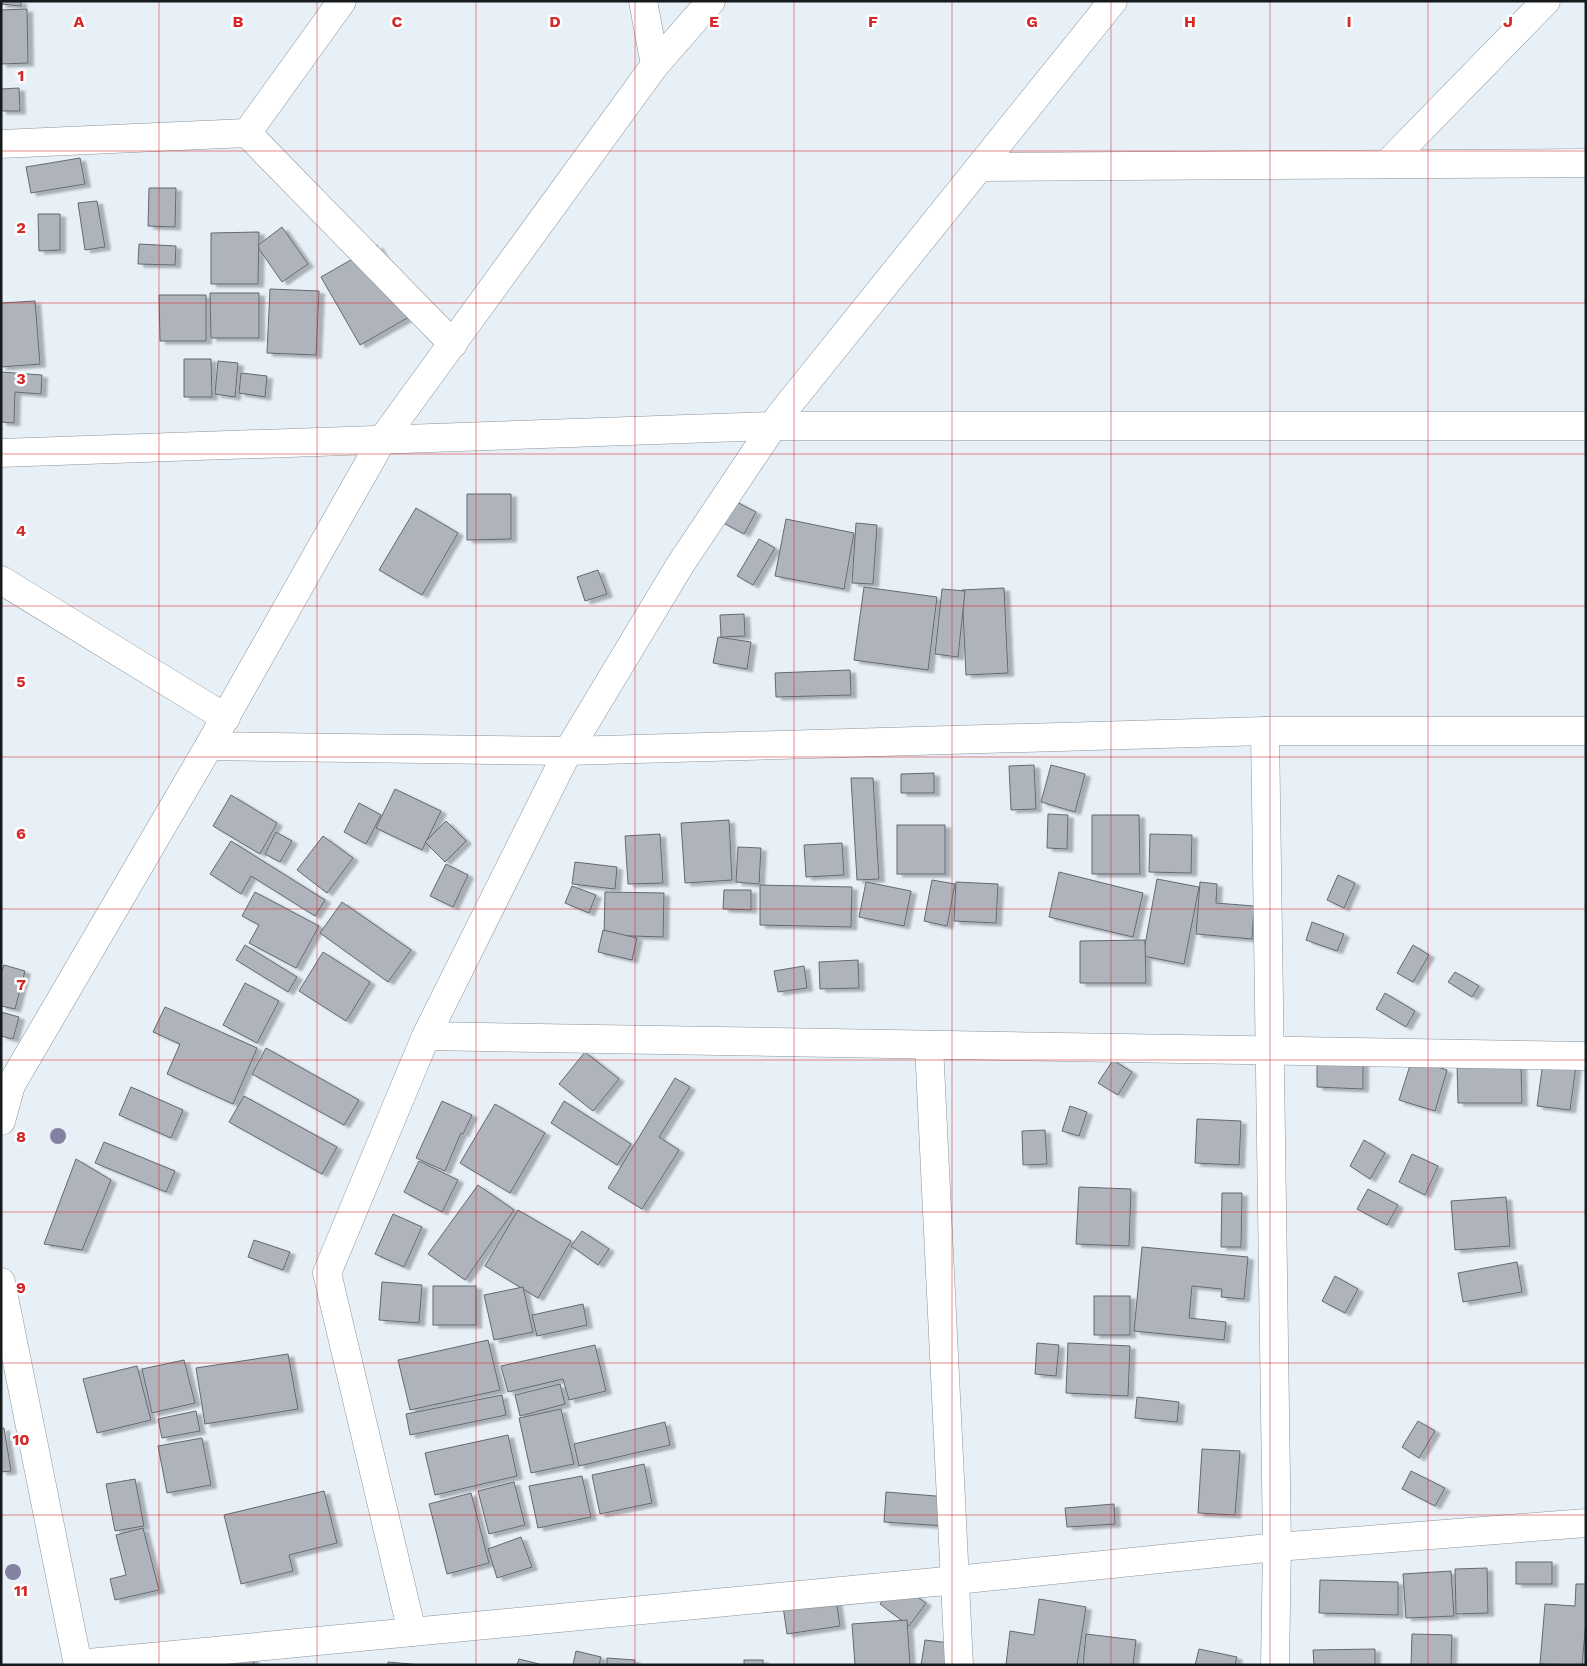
<svg xmlns="http://www.w3.org/2000/svg" width="1587" height="1666" font-family="'Work Sans',sans-serif">
	<style>
		.building { fill: #afb3bc; stroke: #656971; filter: url(#shadow) }
		.lines { fill: none; stroke-linecap: round; stroke-linejoin: round }
		.street-casing { stroke: #8c949a; stroke-width: 29 }
		.street { stroke: #fff; stroke-width: 28 }
		.tree { fill: #8481a3 }
		.grid { fill: none; stroke: #d62828; stroke-width: 1; stroke-opacity: 0.55 }
		.grid-label { font-size: 16px; text-anchor: middle; font-weight: bold; fill: #d62828; stroke: #fff; stroke-width: 5; stroke-linejoin: round; paint-order: stroke }
	</style>
	<defs>
		<filter id="shadow"><feDropShadow dx="5.5" dy="3" stdDeviation="1" flood-color="#0004"/></filter>
	</defs>
	<rect width="100%" height="100%" fill="#e7f0f7"/>
	<g class="building">
		<path d="M1,1H21V6L1,4Z"/>
		<path d="M27,9L28,63L1,64V10Z"/>
		<path d="M19,88L20,111H1V89Z"/>
		<path d="M80,158L85,184L31,193L26,167Z"/>
		<path d="M149,188H176L175,227L148,226Z"/>
		<path d="M97,201L105,247L85,250L78,203Z"/>
		<path d="M38,214H60V250L39,251Z"/>
		<path d="M282,227L308,264L282,282L257,246Z"/>
		<path d="M259,232L258,284H211V233Z"/>
		<path d="M139,244L176,246L175,265L138,264Z"/>
		<path d="M377,245L416,313L360,345L321,277Z"/>
		<path d="M270,289L319,291L316,355L267,353Z"/>
		<path d="M210,293H259V338H211Z"/>
		<path d="M159,295H206V341H160Z"/>
		<path d="M35,301L40,364L1,367V303Z"/>
		<path d="M184,359H211L212,397H184Z"/>
		<path d="M218,361L238,363L235,397L215,394Z"/>
		<path d="M1,372L42,375L41,394L15,392L14,423L1,422Z"/>
		<path d="M241,373L267,376L265,397L239,393Z"/>
		<path d="M467,494H511V539L467,540Z"/>
		<path d="M731,499L756,512L744,534L720,521Z"/>
		<path d="M416,508L458,533L422,595L379,570Z"/>
		<path d="M786,519L854,533L844,589L775,576Z"/>
		<path d="M856,523L877,525L873,584L852,583Z"/>
		<path d="M759,539L775,548L753,585L737,576Z"/>
		<path d="M598,570L607,594L585,601L577,577Z"/>
		<path d="M864,587L937,597L928,670L854,660Z"/>
		<path d="M1004,588L1008,673L966,675L962,590Z"/>
		<path d="M942,589L965,591L958,657L935,654Z"/>
		<path d="M744,614L745,636L721,637L720,615Z"/>
		<path d="M718,637L751,642L747,669L713,663Z"/>
		<path d="M850,670L851,695L776,697L775,673Z"/>
		<path d="M1034,765L1036,809L1011,810L1009,766Z"/>
		<path d="M1051,765L1085,774L1075,812L1041,802Z"/>
		<path d="M934,773V793H901V774Z"/>
		<path d="M851,778H873L879,879L857,880Z"/>
		<path d="M395,789L441,811L422,850L376,828Z"/>
		<path d="M231,795L277,823L260,854L213,826Z"/>
		<path d="M359,803L381,815L366,844L344,832Z"/>
		<path d="M1048,814L1068,815L1067,849L1047,848Z"/>
		<path d="M1092,815H1139L1140,874H1092Z"/>
		<path d="M729,820L732,880L685,883L681,823Z"/>
		<path d="M446,821L466,841L445,862L425,842Z"/>
		<rect x="897" y="825" width="48" height="49"/>
		<path d="M276,832L292,841L280,862L265,854Z"/>
		<path d="M660,834L663,883L628,884L625,836Z"/>
		<path d="M1150,834L1192,835L1191,873L1149,872Z"/>
		<path d="M323,836L353,858L327,893L297,870Z"/>
		<path d="M231,841L325,900L315,916L251,876L241,894L210,874Z"/>
		<path d="M842,843L844,875L806,877L804,845Z"/>
		<path d="M738,847L761,848L759,884L736,882Z"/>
		<path d="M575,862L617,867L615,889L572,884Z"/>
		<path d="M446,864L468,875L453,907L430,896Z"/>
		<path d="M1059,872L1143,893L1133,937L1049,917Z"/>
		<path d="M1338,875L1355,883L1344,908L1327,900Z"/>
		<path d="M1157,879L1199,887L1184,964L1143,956Z"/>
		<path d="M932,880L955,884L947,926L924,921Z"/>
		<path d="M866,882L911,891L904,926L859,917Z"/>
		<path d="M956,882L998,884L996,923L954,921Z"/>
		<path d="M1200,882L1217,884L1216,903L1254,906L1252,939L1196,934Z"/>
		<path d="M760,885L852,887L851,927L760,925Z"/>
		<path d="M572,886L596,895L589,913L565,903Z"/>
		<path d="M724,890H751V910L723,909Z"/>
		<path d="M255,892L319,926L296,968L249,943L259,925L242,916Z"/>
		<path d="M605,892L664,893L663,937L604,935Z"/>
		<path d="M342,902L411,950L388,982L320,933Z"/>
		<path d="M1312,922L1344,934L1337,951L1306,940Z"/>
		<path d="M603,930L637,938L632,960L598,952Z"/>
		<path d="M1145,940L1146,983H1080V941Z"/>
		<path d="M245,945L297,977L288,992L236,960Z"/>
		<path d="M1413,945L1429,955L1413,982L1397,973Z"/>
		<path d="M323,952L370,982L346,1021L299,991Z"/>
		<path d="M858,960L859,988L820,989L819,962Z"/>
		<path d="M4,965L25,971L15,1009L1,1006V973Z"/>
		<path d="M804,966L807,988L778,992L774,971Z"/>
		<path d="M1455,972L1479,986L1472,997L1448,982Z"/>
		<path d="M245,983L279,1001L257,1043L223,1025Z"/>
		<path d="M1385,993L1415,1011L1406,1027L1376,1009Z"/>
		<path d="M165,1007L257,1048L233,1104L167,1074L180,1044L153,1032Z"/>
		<path d="M1,1012L19,1017L13,1039L1,1036Z"/>
		<path d="M266,1048L359,1100L344,1125L252,1074Z"/>
		<path d="M585,1052L619,1079L593,1111L559,1084Z"/>
		<path d="M1412,1059L1447,1070L1435,1111L1399,1100Z"/>
		<path d="M1113,1060L1132,1072L1118,1095L1098,1083Z"/>
		<path d="M1317,1061L1363,1062V1089L1317,1087Z"/>
		<path d="M1543,1062L1576,1066L1570,1110L1537,1106Z"/>
		<path d="M1457,1064H1521L1522,1103H1458Z"/>
		<path d="M675,1078L690,1087L659,1137L679,1150L642,1209L608,1188Z"/>
		<path d="M131,1087L183,1110L171,1138L119,1115Z"/>
		<path d="M244,1096L337,1147L322,1174L229,1122Z"/>
		<path d="M442,1101L472,1115L463,1134L461,1133L445,1171L416,1158Z"/>
		<path d="M564,1101L631,1144L617,1165L551,1123Z"/>
		<path d="M495,1104L545,1133L510,1193L460,1163Z"/>
		<path d="M1070,1106L1087,1112L1079,1136L1062,1131Z"/>
		<path d="M1197,1119L1241,1121L1239,1165L1195,1163Z"/>
		<path d="M1045,1130L1047,1164L1023,1165L1022,1131Z"/>
		<path d="M1364,1140L1385,1153L1370,1179L1350,1166Z"/>
		<path d="M104,1142L175,1171L166,1192L95,1163Z"/>
		<path d="M1412,1154L1438,1166L1425,1195L1399,1182Z"/>
		<path d="M76,1159L111,1180L82,1250L44,1244Z"/>
		<path d="M419,1161L458,1180L442,1212L404,1192Z"/>
		<path d="M478,1185L514,1210L465,1280L428,1254Z"/>
		<path d="M1079,1187L1131,1189L1129,1246L1076,1244Z"/>
		<path d="M1368,1189L1398,1205L1387,1225L1357,1209Z"/>
		<path d="M1222,1193H1242L1241,1247H1221Z"/>
		<path d="M1506,1197L1510,1246L1455,1250L1451,1201Z"/>
		<path d="M518,1210L571,1241L538,1298L485,1266Z"/>
		<path d="M393,1214L422,1227L404,1267L375,1254Z"/>
		<path d="M582,1231L609,1249L598,1265L571,1246Z"/>
		<path d="M254,1240L290,1252L283,1270L248,1257Z"/>
		<path d="M1142,1247L1248,1257L1244,1299L1221,1297L1222,1289L1192,1286L1189,1318L1226,1322L1224,1340L1134,1331Z"/>
		<path d="M1517,1262L1522,1292L1463,1302L1458,1273Z"/>
		<path d="M1335,1276L1358,1289L1345,1313L1322,1301Z"/>
		<path d="M382,1282L422,1285L419,1323L379,1320Z"/>
		<rect x="433" y="1286" width="43" height="39"/>
		<path d="M523,1287L533,1332L494,1340L484,1295Z"/>
		<rect x="1094" y="1296" width="36" height="39"/>
		<path d="M583,1304L587,1325L537,1336L532,1315Z"/>
		<path d="M488,1340L500,1390L410,1410L398,1360Z"/>
		<path d="M1037,1343L1059,1345L1056,1376L1035,1374Z"/>
		<path d="M1068,1343L1130,1346L1128,1396L1066,1393Z"/>
		<path d="M595,1345L606,1391L569,1400L563,1379L508,1392L501,1366Z"/>
		<path d="M288,1354L298,1409L205,1424L196,1368Z"/>
		<path d="M184,1360L195,1403L152,1413L142,1369Z"/>
		<path d="M137,1366L151,1420L97,1433L83,1379Z"/>
		<path d="M560,1384L565,1404L520,1416L515,1395Z"/>
		<path d="M502,1395L506,1415L410,1435L406,1414Z"/>
		<path d="M1137,1397L1179,1402L1177,1422L1135,1418Z"/>
		<path d="M561,1409L574,1464L531,1473L519,1418Z"/>
		<path d="M196,1411L200,1431L162,1438L158,1419Z"/>
		<path d="M1418,1421L1435,1431L1419,1458L1402,1447Z"/>
		<path d="M665,1422L670,1445L579,1466L574,1444Z"/>
		<path d="M1,1428H4L11,1471L1,1472Z"/>
		<path d="M508,1435L517,1476L435,1495L425,1453Z"/>
		<path d="M202,1438L211,1485L167,1493L158,1446Z"/>
		<path d="M1202,1449L1240,1451L1235,1515L1198,1513Z"/>
		<path d="M644,1464L652,1503L600,1514L592,1475Z"/>
		<path d="M1411,1471L1445,1488L1435,1506L1402,1489Z"/>
		<path d="M582,1476L591,1517L538,1528L529,1486Z"/>
		<path d="M135,1479L144,1526L115,1531L106,1484Z"/>
		<path d="M514,1482L525,1525L489,1534L478,1491Z"/>
		<path d="M324,1491L337,1543L289,1555L293,1571L241,1584L224,1515Z"/>
		<path d="M886,1492L948,1497L946,1526L884,1522Z"/>
		<path d="M471,1493L489,1563L447,1574L429,1504Z"/>
		<path d="M1114,1504L1115,1524L1067,1527L1065,1508Z"/>
		<path d="M143,1528L159,1590L115,1600L110,1579L126,1575L116,1535Z"/>
		<path d="M521,1537L532,1567L497,1578L488,1549Z"/>
		<rect x="1516" y="1562" width="36" height="22"/>
		<path d="M1487,1568L1488,1613L1456,1614L1455,1569Z"/>
		<path d="M1451,1571L1454,1616L1406,1618L1403,1574Z"/>
		<path d="M1320,1580L1398,1582V1615L1319,1613Z"/>
		<path d="M896,1582L926,1603L909,1626L880,1604Z"/>
		<path d="M1576,1584H1586V1621L1582,1665L1540,1664L1545,1604L1575,1606Z"/>
		<path d="M835,1592L840,1626L787,1634L782,1599Z"/>
		<path d="M1039,1599L1086,1607L1077,1665H1006L1010,1631L1034,1635Z"/>
		<path d="M907,1620L910,1665H855L852,1624Z"/>
		<path d="M1086,1634L1136,1640L1133,1665H1083Z"/>
		<path d="M1412,1634L1452,1635L1451,1665H1411Z"/>
		<path d="M925,1640L950,1643L947,1665H921Z"/>
		<path d="M1199,1649L1237,1657L1235,1665H1195Z"/>
		<path d="M1375,1649V1665H1314L1313,1650Z"/>
		<path d="M576,1651L601,1657L599,1665H573Z"/>
		<path d="M251,1652L254,1665H213Z"/>
		<path d="M607,1658L635,1660L634,1665H607Z"/>
		<path d="M519,1659L539,1664V1665H517Z"/>
		<rect x="744" y="1660" width="19" height="5"/>
		<path d="M388,1662L422,1665H388Z"/>
	</g>
	<g class="lines">
		<defs>
			<g id="street">
				<path d="M643,1L655,65"/>
				<path d="M247,133L342,1"/>
				<path d="M1,144L247,133L453,344"/>
				<path d="M1387,164L1546,1"/>
				<path d="M981,167L1586,163"/>
				<path d="M1,453L773,426H1586"/>
				<path d="M1,580L226,718"/>
				<path d="M1265,731L1277,1547L1275,1665"/>
				<path d="M209,746L568,751L1265,731H1586"/>
				<path d="M426,1036L1586,1056"/>
				<path d="M929,1045L959,1665"/>
				<path d="M1,1121L11,1085L209,746L382,440L655,65L711,1"/>
				<path d="M1,1282L78,1665"/>
				<path d="M412,1632L327,1273L426,1036L568,751L680,565L781,414L1113,1"/>
				<path d="M78,1664L956,1580L1277,1547L1586,1523"/>
			</g>
		</defs>
		<use href="#street" class="street-casing"/>
		<use href="#street" class="street"/>
	</g>
	<g class="tree">
		<circle cx="58" cy="1136" r="8"/>
		<circle cx="13" cy="1572" r="8"/>
	</g>
	<path class="grid" d="M159,1V1665M317,1V1665M476,1V1665M635,1V1665M794,1V1665M952,1V1665M1111,1V1665M1270,1V1665M1428,1V1665M1,151H1586M1,303H1586M1,454H1586M1,606H1586M1,757H1586M1,909H1586M1,1060H1586M1,1212H1586M1,1363H1586M1,1515H1586"/>
	<g class="grid-label">
		<text x="79" y="27">A</text>
		<text x="238" y="27">B</text>
		<text x="397" y="27">C</text>
		<text x="555" y="27">D</text>
		<text x="714" y="27">E</text>
		<text x="873" y="27">F</text>
		<text x="1032" y="27">G</text>
		<text x="1190" y="27">H</text>
		<text x="1349" y="27">I</text>
		<text x="1508" y="27">J</text>
		<text x="21" y="81">1</text>
		<text x="21" y="233">2</text>
		<text x="21" y="384">3</text>
		<text x="21" y="536">4</text>
		<text x="21" y="687">5</text>
		<text x="21" y="839">6</text>
		<text x="21" y="990">7</text>
		<text x="21" y="1142">8</text>
		<text x="21" y="1293">9</text>
		<text x="21" y="1445">10</text>
		<text x="21" y="1596">11</text>
	</g>
	<rect width="1587" height="1666" fill="none" stroke="#171a1d" stroke-width="5"/>
</svg>
